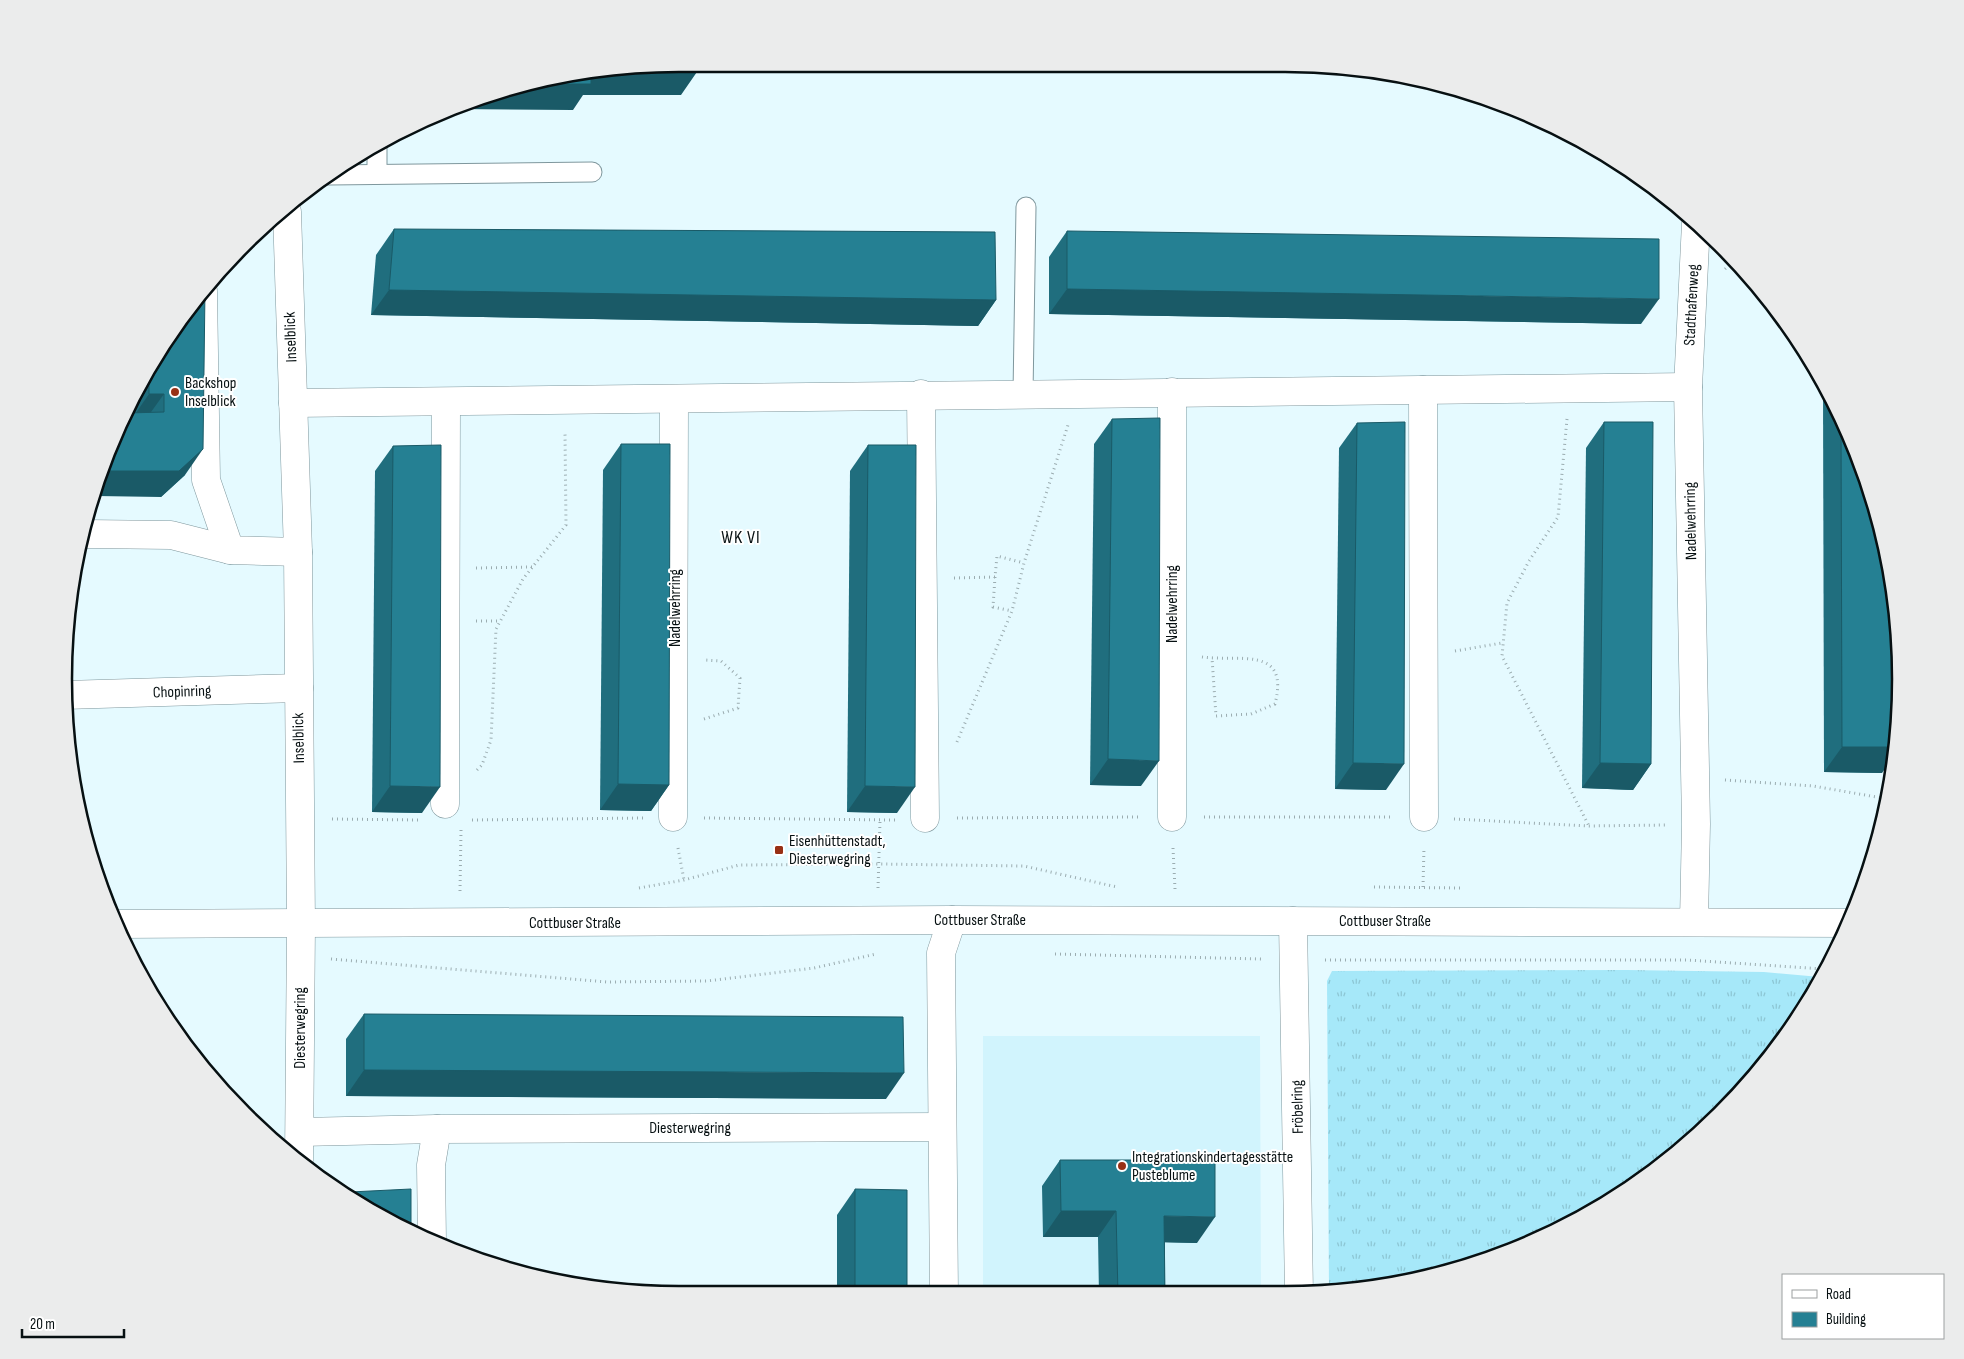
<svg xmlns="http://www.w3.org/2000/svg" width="1964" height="1359" font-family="'Sofia Sans Condensed',sans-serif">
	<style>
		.built { fill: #d1f4fd }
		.grass { fill: url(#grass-tufts) }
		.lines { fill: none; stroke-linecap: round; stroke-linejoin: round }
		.service-casing { stroke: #7f979d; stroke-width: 21 }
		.minor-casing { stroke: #7f979d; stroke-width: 29 }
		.tertiary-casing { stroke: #7f979d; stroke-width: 29 }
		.path { stroke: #9bacb0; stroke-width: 3; stroke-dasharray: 1 4; stroke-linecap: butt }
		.service { stroke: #fff; stroke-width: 19 }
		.minor { stroke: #fff; stroke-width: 28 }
		.tertiary { stroke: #fff; stroke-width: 28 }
		.wall { fill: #206e7e }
		.shaded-wall { fill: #1a5a67 }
		.building { fill: #258093; stroke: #1a5a67 }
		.poi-dot { fill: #983015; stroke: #fff; stroke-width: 2 }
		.labels { text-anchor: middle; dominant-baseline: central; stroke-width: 4; stroke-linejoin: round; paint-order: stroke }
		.street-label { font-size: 16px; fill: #071012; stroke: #fff }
		.poi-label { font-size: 16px; fill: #071012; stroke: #fff; text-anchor: start }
		.neighbourhood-label { font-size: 18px; letter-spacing: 1px; fill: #071012; stroke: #fff }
		.rim { fill: none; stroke: #071012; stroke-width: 2.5 }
	</style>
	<defs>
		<pattern id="grass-tufts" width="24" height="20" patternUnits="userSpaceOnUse" patternTransform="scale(1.25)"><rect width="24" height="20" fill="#a6e8f9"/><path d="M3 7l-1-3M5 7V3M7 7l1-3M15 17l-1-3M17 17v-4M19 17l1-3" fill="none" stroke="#8dc6d4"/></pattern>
	</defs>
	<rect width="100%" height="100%" fill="#e5faff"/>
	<path class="built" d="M983,1036H1260L1261,1295H983Z"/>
	<path class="grass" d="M1627,970L1764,972L1820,977L1796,1022L1720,1115L1627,1191L1557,1232L1404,1283L1329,1291L1327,981L1332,971Z"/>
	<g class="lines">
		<defs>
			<g id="service">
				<path d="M377,174V145"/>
				<path d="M329,175L592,172"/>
				<path d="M1023,394L1026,207"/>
			</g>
			<g id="minor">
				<path d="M287,212L298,552L301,925L299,1160"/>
				<path d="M203,291L206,480L230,550L298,552"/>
				<path d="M1688,387L1696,223"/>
				<path d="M1423,390L1424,817"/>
				<path d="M921,394L925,818"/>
				<path d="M293,403L1688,387L1696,824L1694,921"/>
				<path d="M87,534L171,535L230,550"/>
				<path d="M65,695L299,688"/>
				<path d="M445,804L446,402"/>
				<path d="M673,817L674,399"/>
				<path d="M1172,817V392"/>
				<path d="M1293,921L1299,1294"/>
				<path d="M300,1132L437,1129"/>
				<path d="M432,1242L431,1165L437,1129L942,1127"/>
				<path d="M944,1295L941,953L952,920"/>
			</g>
			<path id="tertiary" d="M118,924L952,920L1849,923"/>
		</defs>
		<use href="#service" class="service-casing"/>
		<use href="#minor" class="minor-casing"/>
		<use href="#tertiary" class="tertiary-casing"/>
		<g class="path">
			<path d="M1725,269L1734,261"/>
			<path d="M1567,419L1558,517L1529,561L1507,603L1502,656L1589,826"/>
			<path d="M476,568L532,567"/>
			<path d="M995,577L993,607L1012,611"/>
			<path d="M954,578L995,577L997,556L1024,563"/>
			<path d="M476,621H500"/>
			<path d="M1455,651L1502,643"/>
			<path d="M1202,657C1239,662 1290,645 1275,704L1251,714L1216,716L1212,658"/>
			<path d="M704,719L738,708L740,678L721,661L705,660"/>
			<path d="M957,742L1012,611L1024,563L1068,425"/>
			<path d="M477,770L482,765L491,740L496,629L523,579L566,525L565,432"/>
			<path d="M1725,780L1813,786L1888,799"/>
			<path d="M1204,817H1393"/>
			<path d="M704,818L895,820"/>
			<path d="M957,818L1140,817"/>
			<path d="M332,819L418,820"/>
			<path d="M1454,819L1589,826L1665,825"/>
			<path d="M472,820L643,818"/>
			<path d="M678,848L684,880"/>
			<path d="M1173,848L1175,889"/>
			<path d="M1374,887L1460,888"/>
			<path d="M1423,887L1424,847"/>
			<path d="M639,888L684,880L739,865L879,864L1024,866L1117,887"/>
			<path d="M878,888L880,821"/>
			<path d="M460,891L461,830"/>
			<path d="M1055,954L1261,959"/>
			<path d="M331,959L607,982L707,981L814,968L876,954"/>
			<path d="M1325,960H1687L1824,969"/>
		</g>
		<use href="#service" class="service"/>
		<use href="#minor" class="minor"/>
		<use href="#tertiary" class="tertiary"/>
	</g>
	<g class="wall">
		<path d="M394,229L996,300L978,326L371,315L376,255Z"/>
		<path d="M1067,231L1641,324L1049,314V257Z"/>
		<path d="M167,338L185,475L161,497L131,413V405Z"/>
		<path d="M1823,387L1853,444L1882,773L1824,772Z"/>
		<path d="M1112,419L1141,786L1090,785L1094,444Z"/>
		<path d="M1604,422L1651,764L1633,790L1582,788L1586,448Z"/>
		<path d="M1357,423L1386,790L1335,789L1339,448Z"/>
		<path d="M621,444L669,785L651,811L600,810L603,470Z"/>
		<path d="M868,445L897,813L847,812L850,471Z"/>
		<path d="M393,446L422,813L372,812L375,471Z"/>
		<path d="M364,1014L886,1099L346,1096V1039Z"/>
		<path d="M1060,1160L1197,1243L1165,1242V1295H1099L1098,1237H1043L1042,1186Z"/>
		<path d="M855,1189L907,1295H837V1215Z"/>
	</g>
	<g class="shaded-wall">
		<path d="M637,69H699L681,95H583L573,110L456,109L520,85Z"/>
		<path d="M1067,289L1659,299L1641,324L1049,314Z"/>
		<path d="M389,290L996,300L978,326L371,315Z"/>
		<path d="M149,394H164L146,419L131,420Z"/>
		<path d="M203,449L185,475L161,497L97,496L104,471Z"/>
		<path d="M1842,747H1894L1893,758L1882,773L1824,772Z"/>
		<path d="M1108,759L1159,761L1141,786L1090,785Z"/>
		<path d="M1353,763L1404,764L1386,790L1335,789Z"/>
		<path d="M1600,763L1651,764L1633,790L1582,788Z"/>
		<path d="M618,784L669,785L651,811L600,810Z"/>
		<path d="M390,786L440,787L422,813L372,812Z"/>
		<path d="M865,786L915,787L897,813L847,812Z"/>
		<path d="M364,1070L904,1073L886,1099L346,1096Z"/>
		<path d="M1061,1211H1116L1098,1237H1043Z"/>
		<path d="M1164,1216L1215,1217L1197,1243L1146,1242Z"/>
	</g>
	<g class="building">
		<path d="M680,64H698L699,69H637Z"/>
		<path d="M591,75V84H529Z"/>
		<path d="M394,229L995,232L996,300L389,290Z"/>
		<path d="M1067,231L1659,239V299L1067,289Z"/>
		<path d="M205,289L203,449L179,471H104L111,444L127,413L164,412V394H149V372L167,338Z"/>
		<path d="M1160,418L1159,761L1108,759L1112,419Z"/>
		<path d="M1841,421L1853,444L1888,560L1900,677L1894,747H1842Z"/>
		<path d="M1405,422L1404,764L1353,763L1357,423Z"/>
		<path d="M1604,422H1653L1651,764L1600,763Z"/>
		<path d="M621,444H670L669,785L618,784Z"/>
		<path d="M441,445L440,787L390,786L393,446Z"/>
		<path d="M868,445H916L915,787L865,786Z"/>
		<path d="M364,1014L903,1017L904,1073L364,1070Z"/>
		<path d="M1060,1160H1215V1217L1164,1216L1165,1295H1118L1116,1211H1061Z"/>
		<path d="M411,1189V1231L350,1198V1192Z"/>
		<path d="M855,1189L907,1190V1295H855Z"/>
	</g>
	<g class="poi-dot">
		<circle cx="175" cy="392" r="5"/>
		<rect x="774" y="845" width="10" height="10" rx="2.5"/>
		<circle cx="1122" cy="1166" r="5"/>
	</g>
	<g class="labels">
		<g class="street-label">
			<text transform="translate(1692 305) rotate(-87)">Stadthafenweg</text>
			<text transform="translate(291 337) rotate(-92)">Inselblick</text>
			<text transform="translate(1691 521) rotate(-91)">Nadelwehrring</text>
			<text transform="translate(1172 604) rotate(-90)">Nadelwehrring</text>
			<text transform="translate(675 608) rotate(-90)">Nadelwehrring</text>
			<text transform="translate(182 692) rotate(-2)">Chopinring</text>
			<text transform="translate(299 738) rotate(-91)">Inselblick</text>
			<text x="980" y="920">Cottbuser Straße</text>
			<text x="1385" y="921">Cottbuser Straße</text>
			<text x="575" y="923">Cottbuser Straße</text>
			<text transform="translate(300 1028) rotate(-90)">Diesterwegring</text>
			<text transform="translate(1298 1107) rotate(-91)">Fröbelring</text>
			<text x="690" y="1128">Diesterwegring</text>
		</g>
		<g class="poi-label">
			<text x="185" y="383">Backshop<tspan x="185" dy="18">Inselblick</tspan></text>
			<text x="789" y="841">Eisenhüttenstadt,<tspan x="789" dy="18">Diesterwegring</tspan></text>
			<text x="1132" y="1157">Integrationskindertagesstätte<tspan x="1132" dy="18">Pusteblume</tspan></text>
		</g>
		<g class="neighbourhood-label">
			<text x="741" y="537">WK VI</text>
		</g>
	</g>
	<path d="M0 0H1964V1359H0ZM679 72H1285A607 607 0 0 1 1892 679V679A607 607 0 0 1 1285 1286H679A607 607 0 0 1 72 679V679A607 607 0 0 1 679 72Z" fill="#ebecec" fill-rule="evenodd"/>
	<path class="rim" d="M679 72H1285A607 607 0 0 1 1892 679V679A607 607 0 0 1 1285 1286H679A607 607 0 0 1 72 679V679A607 607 0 0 1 679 72Z"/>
	<rect x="1782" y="1274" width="162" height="65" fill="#ffffff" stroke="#9c9fa0"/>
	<rect x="1792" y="1290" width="25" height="8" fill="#ffffff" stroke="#9c9fa0"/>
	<text x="1826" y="1299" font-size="15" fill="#071012">Road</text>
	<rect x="1792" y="1312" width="25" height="15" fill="#258093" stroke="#9c9fa0"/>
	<text x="1826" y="1324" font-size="15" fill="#071012">Building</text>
	<path d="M22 1329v8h102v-8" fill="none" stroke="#071012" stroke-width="2.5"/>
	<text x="30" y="1329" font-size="15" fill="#071012" stroke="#ffffff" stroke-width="4" paint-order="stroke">20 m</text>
</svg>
